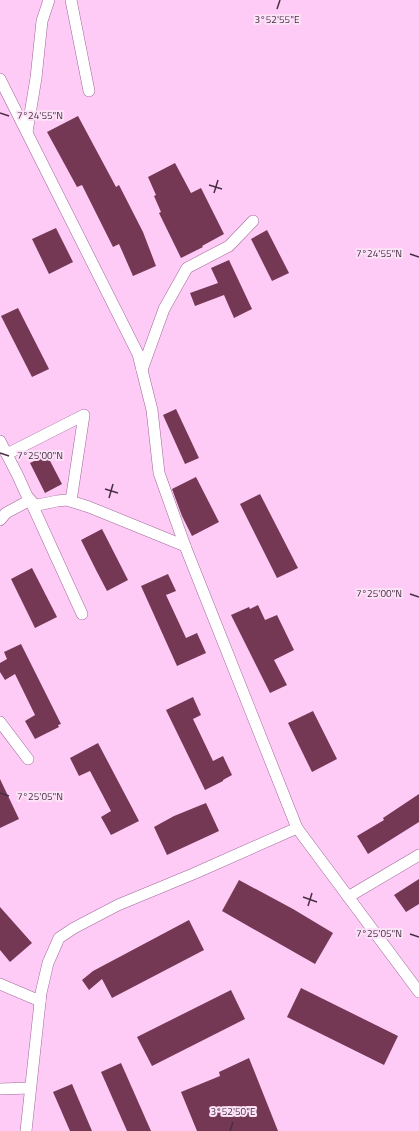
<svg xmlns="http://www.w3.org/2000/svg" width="419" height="1131" font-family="'Titillium Web',sans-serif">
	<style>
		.building { fill: #743855 }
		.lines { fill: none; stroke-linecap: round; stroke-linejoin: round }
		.minor-casing { stroke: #a06899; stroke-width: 12 }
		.minor { stroke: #fff; stroke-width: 11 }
		.ticks { fill: none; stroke: #482f44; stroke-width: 1.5 }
		.ticks-label { font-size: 10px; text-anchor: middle; fill: #482f44; stroke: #fce2f7; stroke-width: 4; stroke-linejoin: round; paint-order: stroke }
	</style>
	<rect width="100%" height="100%" fill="#fecbf6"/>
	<g class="building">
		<path d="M78,116L116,187L119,185L143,232L156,266L133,276L119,244L113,247L82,185L77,187L47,132Z"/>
		<path d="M175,163L191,193L201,188L224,234L202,246L203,247L181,258L159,213L161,212L154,196L156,195L148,177Z"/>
		<path d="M56,228L73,262L49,274L32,239Z"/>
		<path d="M267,230L289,273L272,281L251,239Z"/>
		<path d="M229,260L252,309L234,318L224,295L195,306L190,293L218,283L211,268Z"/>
		<path d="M18,308L49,369L32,377L1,316Z"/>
		<path d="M176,409L199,458L185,464L163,415Z"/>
		<path d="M47,455L62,484L45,493L30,463Z"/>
		<path d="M196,477L219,522L192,536L182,516L172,489Z"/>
		<path d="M260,494L298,568L277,578L240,504Z"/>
		<path d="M102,529L128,580L107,591L96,570L81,540Z"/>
		<path d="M32,568L57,617L35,628L11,579Z"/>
		<path d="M168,574L176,591L166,595L186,638L197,633L206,653L177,666L141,586Z"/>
		<path d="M258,605L265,620L277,615L294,650L274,660L287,685L270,693L231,615L249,607L250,609Z"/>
		<path d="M21,644L61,724L58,725L59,727L35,739L25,721L35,715L15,674L5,680L0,672V663L7,659L4,652Z"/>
		<path d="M193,697L201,715L193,719L213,761L223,756L232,775L223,780V781L205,790L166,710Z"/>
		<path d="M313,711L337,759L312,772L288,723Z"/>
		<path d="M98,743L139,821L111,835L101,817L111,811L90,771L79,776L70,758Z"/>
		<path d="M0,779L19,819L0,828Z"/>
		<path d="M419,794V822L368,854L357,836L384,820L383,818Z"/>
		<path d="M206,803L219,831L167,855L154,827L174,816Z"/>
		<path d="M419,879V904L406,912L394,895Z"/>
		<path d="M239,880L293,909L333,933L315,964L222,911Z"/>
		<path d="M0,907L32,943L10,962L0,950Z"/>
		<path d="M189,920L204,950L112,998L102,979L89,990L82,980L93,971Z"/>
		<path d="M301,988L398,1036L384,1065L287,1017Z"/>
		<path d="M231,990L245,1019L152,1066L137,1037Z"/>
		<path d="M249,1058L278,1131H197L181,1092L220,1076L219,1072Z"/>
		<path d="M121,1063L151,1131H127L101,1072Z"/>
		<path d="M72,1084L92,1131H70L53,1092Z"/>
	</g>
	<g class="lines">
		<defs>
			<g id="minor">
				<path d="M71,0L89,91"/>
				<path d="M0,79L138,354L152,410L159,473L185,546"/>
				<path d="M27,132L36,78L42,21L49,0"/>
				<path d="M142,370L164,309L187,268L229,246L253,221"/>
				<path d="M0,441L18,476L27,496L33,503L38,505L57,501L67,500L89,507L185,546L297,828L419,992"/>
				<path d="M7,454L84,415L71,501"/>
				<path d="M0,520L6,513L30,500L82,614"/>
				<path d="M0,722L28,759"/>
				<path d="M348,897L419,855"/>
				<path d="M0,984L40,1001"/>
				<path d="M0,1089L30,1088"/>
				<path d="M26,1131L41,993L48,963L59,938L74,928L118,905L193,874L297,828"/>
			</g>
		</defs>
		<use href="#minor" class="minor-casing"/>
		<use href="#minor" class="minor"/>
	</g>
	<path class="ticks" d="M277,9L280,0M0,113L9,116M209,185L222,189M214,193L218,180M410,254L419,257M0,453L9,456M105,489L118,493M109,498L113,484M410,594L419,597M0,793L9,796M303,897L317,902M308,906L312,893M410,934L419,937M230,1131L233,1122"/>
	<g class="ticks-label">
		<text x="277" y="23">3°52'55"E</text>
		<text x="40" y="119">7°24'55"N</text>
		<text x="379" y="257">7°24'55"N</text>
		<text x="40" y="459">7°25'00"N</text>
		<text x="379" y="597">7°25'00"N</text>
		<text x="40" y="800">7°25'05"N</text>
		<text x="379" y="937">7°25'05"N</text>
		<text x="233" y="1115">3°52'50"E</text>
	</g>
</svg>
